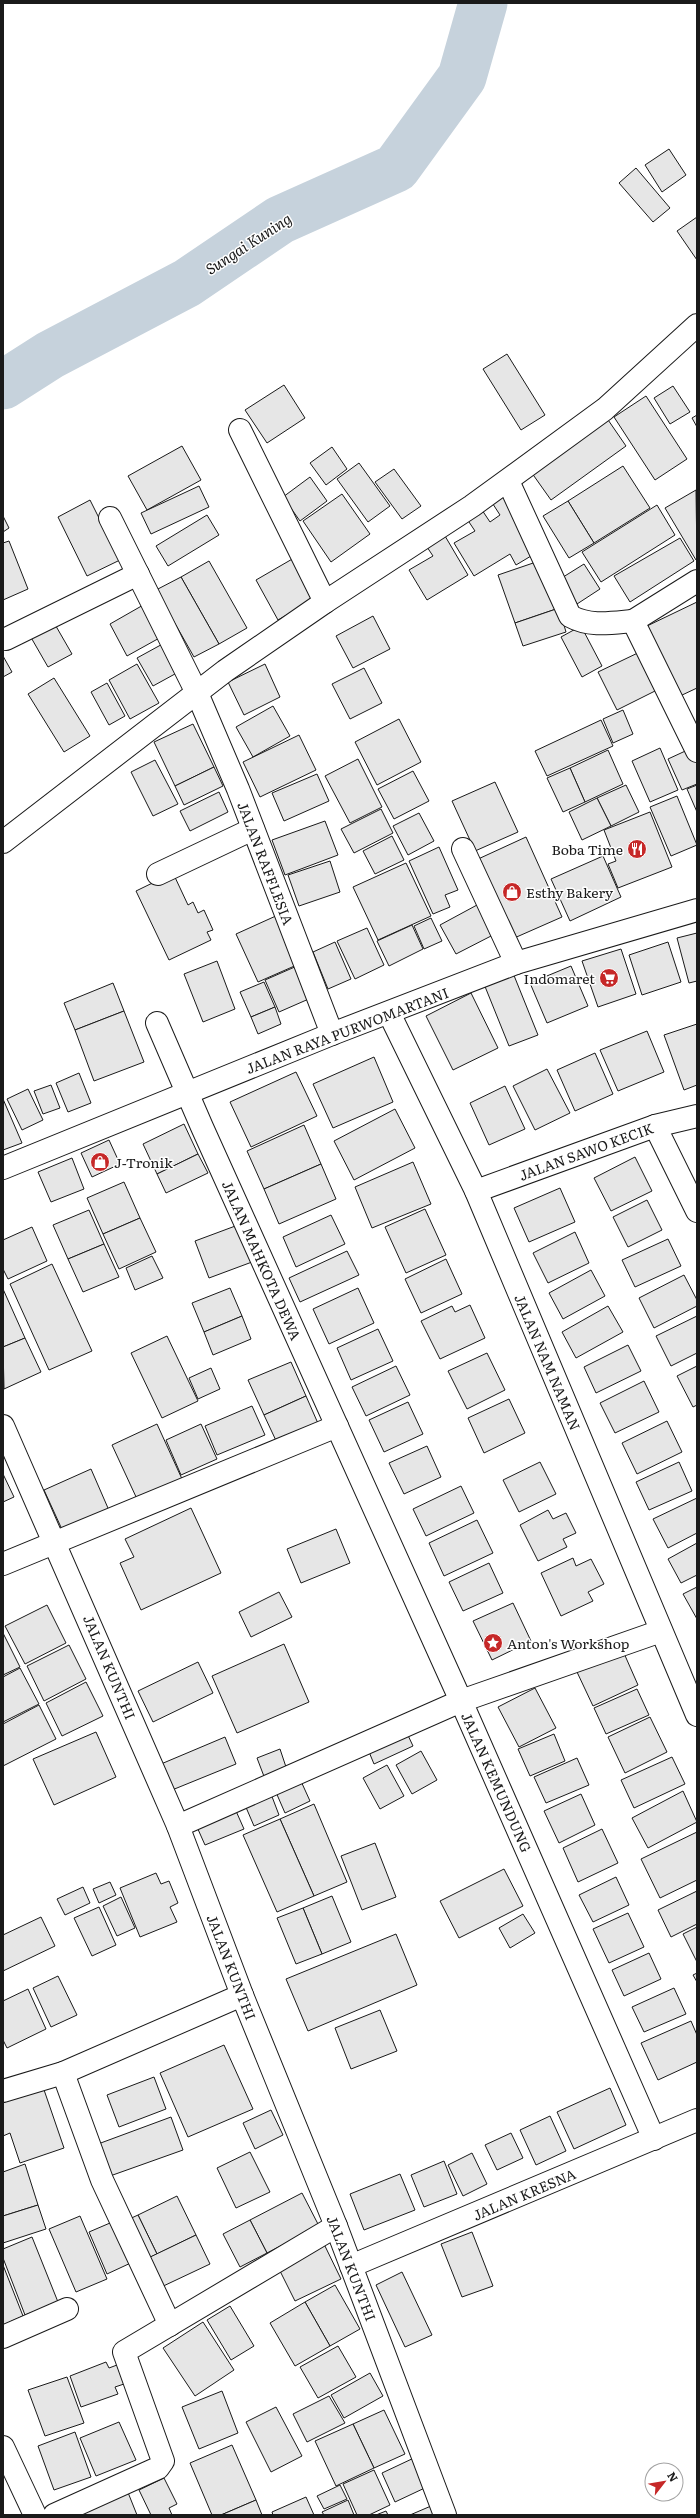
<svg xmlns="http://www.w3.org/2000/svg" width="700" height="2518" font-family="Literata,serif">
	<style>
		.lines { fill: none; stroke-linecap: round; stroke-linejoin: round }
		.river { stroke: #c6d2dc; stroke-width: 49 }
		.building { fill: #e6e6e6; stroke: #1a1a1a }
		.minor-casing { stroke: #1a1a1a; stroke-width: 24 }
		.minor { stroke: #fff; stroke-width: 22 }
		.labels { text-anchor: middle; dominant-baseline: central; stroke-width: 3; stroke-linejoin: round; paint-order: stroke }
		.poi-label { font-size: 14px; fill: #1a1a1a; stroke: #fff; text-anchor: start }
		.street-label { font-size: 14px; fill: #1a1a1a; stroke: #fff }
		.water-label { font-size: 15px; font-style: italic; fill: #1a1a1a; stroke: #fff }
	</style>
	<rect width="100%" height="100%" fill="#fff"/>
	<g class="lines">
		<path class="river" d="M3,385L50,355L187,283L280,220L396,168L462,77L483,3"/>
	</g>
	<g class="building">
		<path d="M669,149L686,175L662,192L645,165Z"/>
		<path d="M636,168L670,208L653,222L619,183Z"/>
		<path d="M697,217V260L677,231Z"/>
		<path d="M507,354L545,415L521,430L483,369Z"/>
		<path d="M284,385L305,418L267,443L245,410Z"/>
		<path d="M673,386L690,412L670,424L654,398Z"/>
		<path d="M646,396L687,459L655,480L614,417Z"/>
		<path d="M604,414L626,446L551,500L529,469Z"/>
		<path d="M697,415V427L692,418Z"/>
		<path d="M182,446L201,480L147,510L128,476Z"/>
		<path d="M332,447L347,469L326,485L310,463Z"/>
		<path d="M359,463L390,506L368,522L337,479Z"/>
		<path d="M623,466L650,508L594,543L568,501Z"/>
		<path d="M394,469L421,506L402,519L375,482Z"/>
		<path d="M310,477L327,501L300,521L283,497Z"/>
		<path d="M199,486L209,507L151,534L141,513Z"/>
		<path d="M696,490L697,559L696,560L665,508Z"/>
		<path d="M506,492L541,550L516,565L510,554L474,576L454,543L475,531L467,519L482,510L490,522L500,515L491,501Z"/>
		<path d="M342,494L370,534L331,562L303,521Z"/>
		<path d="M90,500L120,560L87,576L58,517Z"/>
		<path d="M568,501L594,543L569,558L543,516Z"/>
		<path d="M657,505L675,535L601,582L582,552Z"/>
		<path d="M207,515L219,535L168,566L156,546Z"/>
		<path d="M3,516L9,528L3,532Z"/>
		<path d="M445,536L468,575L427,600L409,570L433,556L427,547Z"/>
		<path d="M680,538L694,561L630,602L614,576Z"/>
		<path d="M9,541L28,589L3,600V543Z"/>
		<path d="M294,558L316,598L278,620L256,580Z"/>
		<path d="M542,560L559,608L515,623L498,575Z"/>
		<path d="M209,561L247,628L219,644L181,577Z"/>
		<path d="M584,564L600,589L577,604L560,579Z"/>
		<path d="M181,577L219,644L194,657L156,590Z"/>
		<path d="M697,602V688L680,696L647,626Z"/>
		<path d="M145,604L163,636L127,656L110,624Z"/>
		<path d="M559,608L566,632L523,646L515,623Z"/>
		<path d="M373,616L390,649L353,668L336,636Z"/>
		<path d="M53,621L72,654L48,667L29,634Z"/>
		<path d="M581,626L602,666L582,677L561,637Z"/>
		<path d="M168,641L184,669L153,686L137,658Z"/>
		<path d="M644,650L663,687L617,710L598,672Z"/>
		<path d="M3,656L12,672L3,677Z"/>
		<path d="M137,664L159,703L130,719L109,680Z"/>
		<path d="M265,664L280,697L244,715L228,682Z"/>
		<path d="M364,668L382,703L350,719L332,684Z"/>
		<path d="M54,678L90,736L64,752L28,694Z"/>
		<path d="M107,683L125,716L109,725L91,692Z"/>
		<path d="M273,706L290,736L253,757L236,727Z"/>
		<path d="M623,710L633,734L613,743L603,719Z"/>
		<path d="M399,719L421,762L377,785L355,742Z"/>
		<path d="M601,720L613,746L547,776L535,751Z"/>
		<path d="M193,724L214,767L175,786L154,742Z"/>
		<path d="M299,735L316,770L260,797L243,762Z"/>
		<path d="M694,747L697,754V784L682,790L668,759Z"/>
		<path d="M660,748L678,790L650,802L632,761Z"/>
		<path d="M608,750L623,784L585,802L570,768Z"/>
		<path d="M358,759L382,807L350,823L325,776Z"/>
		<path d="M155,760L178,804L153,816L131,772Z"/>
		<path d="M214,767L223,786L184,805L175,786Z"/>
		<path d="M570,768L585,802L563,812L547,778Z"/>
		<path d="M413,771L429,801L394,819L378,789Z"/>
		<path d="M317,774L329,801L284,821L272,793Z"/>
		<path d="M495,782L518,832L475,851L452,801Z"/>
		<path d="M626,785L639,812L611,826L597,798Z"/>
		<path d="M697,785V812L687,789Z"/>
		<path d="M219,792L228,812L190,831L180,811Z"/>
		<path d="M677,796L697,845L671,856L650,807Z"/>
		<path d="M597,798L611,826L582,840L569,812Z"/>
		<path d="M381,809L393,833L354,853L341,829Z"/>
		<path d="M650,812L672,867L618,888L608,864L616,861L604,830Z"/>
		<path d="M419,813L434,841L408,855L393,826Z"/>
		<path d="M325,821L338,855L285,875L272,840Z"/>
		<path d="M392,836L404,860L375,874L363,851Z"/>
		<path d="M526,837L562,917L512,939L476,860Z"/>
		<path d="M439,847L458,890L445,895L450,907L433,914L409,861Z"/>
		<path d="M603,856L621,897L570,921L551,879Z"/>
		<path d="M330,861L340,892L299,906L288,875Z"/>
		<path d="M406,863L431,916L378,940L353,887Z"/>
		<path d="M173,873L188,905L193,902L198,913L204,910L213,930L207,932L211,940L169,960L136,891Z"/>
		<path d="M477,905L493,935L456,954L440,925Z"/>
		<path d="M278,915L299,964L258,982L236,934Z"/>
		<path d="M431,918L442,941L424,949L414,926Z"/>
		<path d="M412,925L423,949L389,966L377,941Z"/>
		<path d="M367,928L384,965L355,979L337,941Z"/>
		<path d="M697,933V981L689,983L677,938Z"/>
		<path d="M335,942L351,979L328,989L313,952Z"/>
		<path d="M668,942L681,982L642,995L629,955Z"/>
		<path d="M621,949L636,994L598,1007L582,961Z"/>
		<path d="M217,961L235,1009L203,1022L184,974Z"/>
		<path d="M297,966L311,998L279,1012L265,980Z"/>
		<path d="M571,966L588,1006L547,1023L530,983Z"/>
		<path d="M513,973L538,1035L509,1046L484,984Z"/>
		<path d="M264,982L275,1007L251,1017L240,992Z"/>
		<path d="M113,983L124,1011L75,1030L64,1003Z"/>
		<path d="M471,993L498,1048L453,1070L426,1016Z"/>
		<path d="M275,1007L281,1024L258,1034L251,1017Z"/>
		<path d="M124,1011L144,1062L94,1081L75,1030Z"/>
		<path d="M697,1024V1085L684,1090L664,1035Z"/>
		<path d="M647,1031L664,1072L618,1091L600,1050Z"/>
		<path d="M595,1053L613,1094L575,1111L557,1070Z"/>
		<path d="M374,1057L393,1102L333,1128L313,1084Z"/>
		<path d="M547,1069L570,1113L535,1130L513,1086Z"/>
		<path d="M296,1072L317,1116L251,1147L230,1102Z"/>
		<path d="M79,1073L91,1103L68,1112L56,1083Z"/>
		<path d="M51,1085L60,1108L43,1114L34,1091Z"/>
		<path d="M505,1086L525,1129L489,1145L470,1103Z"/>
		<path d="M28,1089L43,1120L22,1130L7,1099Z"/>
		<path d="M3,1099L22,1143L3,1150Z"/>
		<path d="M395,1109L415,1148L354,1180L334,1141Z"/>
		<path d="M184,1124L198,1154L157,1174L143,1144Z"/>
		<path d="M304,1125L321,1164L264,1189L247,1151Z"/>
		<path d="M109,1140L120,1164L92,1177L81,1153Z"/>
		<path d="M198,1154L208,1173L166,1193L157,1174Z"/>
		<path d="M635,1157L652,1191L611,1211L594,1178Z"/>
		<path d="M72,1158L84,1189L51,1202L38,1172Z"/>
		<path d="M413,1162L431,1204L372,1228L355,1187Z"/>
		<path d="M321,1164L336,1199L279,1224L264,1189Z"/>
		<path d="M124,1182L140,1218L103,1234L87,1198Z"/>
		<path d="M560,1188L575,1222L529,1242L514,1208Z"/>
		<path d="M647,1200L662,1230L628,1247L613,1217Z"/>
		<path d="M425,1209L446,1255L406,1273L385,1227Z"/>
		<path d="M89,1210L104,1244L68,1259L53,1225Z"/>
		<path d="M331,1215L345,1244L296,1267L283,1237Z"/>
		<path d="M140,1218L156,1252L119,1269L103,1234Z"/>
		<path d="M238,1225L252,1262L209,1278L195,1241Z"/>
		<path d="M32,1227L47,1261L8,1279L3,1269V1240Z"/>
		<path d="M575,1232L589,1263L548,1283L533,1253Z"/>
		<path d="M668,1239L681,1266L635,1287L622,1260Z"/>
		<path d="M104,1244L119,1277L83,1292L68,1259Z"/>
		<path d="M347,1251L359,1275L300,1302L289,1278Z"/>
		<path d="M152,1256L163,1278L135,1290L126,1268Z"/>
		<path d="M446,1259L462,1294L421,1313L405,1279Z"/>
		<path d="M52,1264L92,1351L49,1370L10,1284Z"/>
		<path d="M591,1270L605,1296L563,1319L549,1293Z"/>
		<path d="M684,1275L697,1300V1306L654,1328L639,1298Z"/>
		<path d="M230,1288L242,1316L204,1332L192,1303Z"/>
		<path d="M358,1288L374,1323L329,1344L313,1309Z"/>
		<path d="M3,1289L25,1338L3,1347Z"/>
		<path d="M470,1305L485,1338L440,1359L421,1321L452,1306L455,1312Z"/>
		<path d="M608,1306L623,1332L576,1358L562,1332Z"/>
		<path d="M242,1316L251,1339L213,1355L204,1332Z"/>
		<path d="M697,1316V1353L671,1366L656,1336Z"/>
		<path d="M378,1329L393,1361L351,1380L337,1348Z"/>
		<path d="M167,1336L198,1401L162,1418L131,1353Z"/>
		<path d="M25,1338L41,1372L4,1389L3,1347Z"/>
		<path d="M628,1345L641,1371L596,1393L584,1367Z"/>
		<path d="M487,1353L505,1390L467,1409L448,1371Z"/>
		<path d="M291,1362L306,1396L264,1415L248,1380Z"/>
		<path d="M396,1366L410,1395L366,1416L352,1387Z"/>
		<path d="M697,1366V1405L693,1407L677,1376Z"/>
		<path d="M211,1368L220,1389L198,1399L189,1378Z"/>
		<path d="M644,1381L659,1412L615,1433L600,1403Z"/>
		<path d="M306,1396L320,1428L279,1447L264,1415Z"/>
		<path d="M509,1399L525,1433L484,1453L468,1418Z"/>
		<path d="M408,1402L423,1434L384,1452L369,1420Z"/>
		<path d="M252,1406L265,1435L217,1455L205,1426Z"/>
		<path d="M667,1421L682,1452L637,1474L622,1443Z"/>
		<path d="M157,1424L182,1479L137,1499L112,1445Z"/>
		<path d="M201,1424L217,1459L181,1475L166,1440Z"/>
		<path d="M427,1446L441,1477L404,1494L389,1463Z"/>
		<path d="M540,1462L556,1494L519,1512L503,1480Z"/>
		<path d="M679,1462L692,1491L649,1510L636,1482Z"/>
		<path d="M91,1469L111,1515L65,1536L44,1490Z"/>
		<path d="M3,1474L14,1497L3,1502Z"/>
		<path d="M461,1486L474,1513L426,1536L413,1509Z"/>
		<path d="M697,1498V1533L668,1548L653,1519Z"/>
		<path d="M191,1508L221,1573L141,1610L120,1563L134,1557L125,1539Z"/>
		<path d="M548,1510L553,1519L566,1513L576,1533L563,1539L567,1547L538,1561L520,1525Z"/>
		<path d="M477,1520L493,1553L444,1576L429,1543Z"/>
		<path d="M336,1529L350,1563L301,1583L287,1549Z"/>
		<path d="M697,1543V1575L681,1583L668,1559Z"/>
		<path d="M573,1558L576,1566L591,1559L604,1584L588,1592L593,1601L561,1616L541,1573Z"/>
		<path d="M489,1563L503,1593L463,1611L449,1582Z"/>
		<path d="M697,1587V1619L683,1594Z"/>
		<path d="M279,1592L292,1617L251,1637L239,1612Z"/>
		<path d="M513,1603L531,1641L492,1660L473,1621Z"/>
		<path d="M47,1605L66,1643L25,1664L5,1626Z"/>
		<path d="M3,1633L20,1667L3,1675Z"/>
		<path d="M284,1644L309,1702L237,1733L212,1676Z"/>
		<path d="M69,1645L86,1679L44,1701L27,1666Z"/>
		<path d="M623,1651L638,1685L593,1706L577,1672Z"/>
		<path d="M198,1662L213,1693L153,1722L138,1691Z"/>
		<path d="M20,1668L39,1704L3,1722V1677Z"/>
		<path d="M86,1682L103,1716L62,1736L46,1703Z"/>
		<path d="M535,1688L556,1728L519,1747L498,1707Z"/>
		<path d="M637,1689L649,1715L606,1734L594,1708Z"/>
		<path d="M39,1705L56,1739L3,1766V1724Z"/>
		<path d="M650,1717L667,1752L625,1773L608,1737Z"/>
		<path d="M405,1729L413,1746L374,1764L367,1747Z"/>
		<path d="M96,1732L116,1777L54,1805L33,1759Z"/>
		<path d="M554,1734L565,1761L530,1776L518,1749Z"/>
		<path d="M225,1737L236,1764L172,1790L161,1764Z"/>
		<path d="M280,1749L287,1770L265,1779L257,1758Z"/>
		<path d="M421,1751L437,1780L412,1794L396,1765Z"/>
		<path d="M672,1757L685,1784L634,1808L621,1780Z"/>
		<path d="M577,1758L589,1785L546,1803L534,1777Z"/>
		<path d="M387,1765L404,1796L380,1809L363,1778Z"/>
		<path d="M300,1779L310,1801L285,1813L275,1790Z"/>
		<path d="M683,1791L697,1822L648,1848L632,1818Z"/>
		<path d="M271,1794L279,1815L254,1826L245,1805Z"/>
		<path d="M581,1794L595,1825L559,1843L544,1811Z"/>
		<path d="M314,1804L347,1882L314,1896L280,1819Z"/>
		<path d="M236,1811L244,1829L205,1845L197,1827Z"/>
		<path d="M280,1819L314,1896L277,1912L243,1835Z"/>
		<path d="M602,1829L618,1863L578,1882L563,1848Z"/>
		<path d="M697,1832V1880L660,1898L641,1859Z"/>
		<path d="M375,1843L396,1897L362,1910L341,1856Z"/>
		<path d="M504,1869L523,1906L459,1938L440,1901Z"/>
		<path d="M156,1873L161,1884L169,1881L178,1903L170,1907L177,1922L140,1937L120,1888Z"/>
		<path d="M616,1877L629,1905L593,1922L579,1895Z"/>
		<path d="M110,1882L116,1895L99,1903L93,1889Z"/>
		<path d="M83,1887L90,1903L65,1915L57,1899Z"/>
		<path d="M697,1891V1924L671,1937L658,1910Z"/>
		<path d="M332,1896L351,1942L322,1954L303,1908Z"/>
		<path d="M121,1897L135,1928L117,1936L103,1906Z"/>
		<path d="M99,1907L116,1945L92,1956L74,1918Z"/>
		<path d="M303,1908L322,1954L296,1964L277,1918Z"/>
		<path d="M628,1913L644,1947L609,1963L593,1929Z"/>
		<path d="M523,1914L535,1933L510,1948L499,1928Z"/>
		<path d="M41,1917L55,1946L3,1971V1935Z"/>
		<path d="M697,1927V1962L683,1934Z"/>
		<path d="M396,1934L417,1985L308,2031L286,1979Z"/>
		<path d="M649,1953L661,1979L624,1996L612,1970Z"/>
		<path d="M697,1973V1982L693,1975Z"/>
		<path d="M58,1976L77,2015L51,2027L33,1988Z"/>
		<path d="M674,1988L686,2014L644,2032L632,2007Z"/>
		<path d="M28,1989L46,2029L7,2048L3,2040V2001Z"/>
		<path d="M380,2010L397,2051L351,2069L335,2028Z"/>
		<path d="M691,2021L697,2035V2062L658,2080L641,2043Z"/>
		<path d="M224,2045L253,2109L188,2137L160,2073Z"/>
		<path d="M154,2077L166,2109L119,2127L107,2095Z"/>
		<path d="M42,2084L64,2148L20,2163L10,2133L3,2136V2098Z"/>
		<path d="M610,2088L626,2125L574,2149L557,2112Z"/>
		<path d="M271,2110L283,2135L255,2149L243,2123Z"/>
		<path d="M550,2116L566,2151L536,2165L520,2130Z"/>
		<path d="M171,2117L183,2150L110,2176L98,2144Z"/>
		<path d="M511,2133L523,2158L497,2170L485,2145Z"/>
		<path d="M250,2152L270,2192L236,2208L217,2168Z"/>
		<path d="M472,2153L487,2184L463,2196L448,2165Z"/>
		<path d="M444,2161L457,2194L424,2207L411,2175Z"/>
		<path d="M25,2164L38,2205L3,2216V2172Z"/>
		<path d="M400,2174L415,2210L364,2230L350,2194Z"/>
		<path d="M302,2193L319,2226L267,2253L250,2220Z"/>
		<path d="M177,2196L196,2235L157,2254L138,2215Z"/>
		<path d="M38,2205L46,2229L3,2243V2216Z"/>
		<path d="M138,2215L157,2254L144,2260L125,2221Z"/>
		<path d="M80,2216L107,2279L76,2292L49,2229Z"/>
		<path d="M117,2220L135,2261L107,2274L89,2232Z"/>
		<path d="M250,2220L267,2253L240,2267L223,2234Z"/>
		<path d="M472,2232L493,2286L462,2297L441,2244Z"/>
		<path d="M196,2235L210,2264L157,2289L144,2260Z"/>
		<path d="M32,2237L58,2302L25,2315L3,2258V2249Z"/>
		<path d="M324,2244L341,2279L295,2301L278,2267Z"/>
		<path d="M3,2265L23,2316L3,2325Z"/>
		<path d="M402,2272L432,2335L405,2347L376,2285Z"/>
		<path d="M335,2285L360,2329L330,2346L305,2302Z"/>
		<path d="M305,2302L330,2346L295,2366L270,2323Z"/>
		<path d="M230,2306L254,2346L231,2360L207,2320Z"/>
		<path d="M203,2322L234,2370L195,2396L163,2348Z"/>
		<path d="M338,2346L356,2377L318,2398L300,2367Z"/>
		<path d="M106,2362L109,2368L117,2365L124,2384L115,2387L118,2394L81,2407L70,2376Z"/>
		<path d="M370,2373L383,2396L344,2418L331,2395Z"/>
		<path d="M67,2377L84,2423L45,2436L28,2390Z"/>
		<path d="M222,2391L238,2433L199,2449L182,2407Z"/>
		<path d="M329,2396L345,2423L307,2442L293,2414Z"/>
		<path d="M276,2407L302,2456L271,2472L246,2422Z"/>
		<path d="M384,2410L405,2454L374,2468L353,2424Z"/>
		<path d="M119,2422L136,2460L96,2476L80,2438Z"/>
		<path d="M353,2424L374,2468L336,2486L315,2441Z"/>
		<path d="M75,2432L91,2477L54,2490L38,2446Z"/>
		<path d="M232,2445L256,2500L221,2515H212L190,2463Z"/>
		<path d="M416,2457L429,2486L395,2502L382,2473Z"/>
		<path d="M374,2470L390,2505L369,2515H357L343,2484Z"/>
		<path d="M164,2478L177,2504L169,2508L172,2515H151L139,2490Z"/>
		<path d="M340,2485L347,2499L324,2509L317,2496Z"/>
		<path d="M127,2490L137,2515H70Z"/>
		<path d="M306,2497L314,2515H273L272,2512Z"/>
		<path d="M256,2500L262,2515H221Z"/>
		<path d="M348,2500L354,2515H324L322,2512Z"/>
		<path d="M431,2506L435,2515H410Z"/>
		<path d="M386,2511L388,2515H376Z"/>
	</g>
	<g class="lines">
		<defs>
			<g id="minor">
				<path d="M240,430L325,602"/>
				<path d="M508,481L570,616C590,627 611,623 633,621"/>
				<path d="M110,518L197,693L238,789L332,1034"/>
				<path d="M697,581L633,621L697,751"/>
				<path d="M6,639L138,574"/>
				<path d="M3,842L225,671L325,602L472,506L605,409L697,325"/>
				<path d="M463,849L516,963"/>
				<path d="M158,874L253,829"/>
				<path d="M389,1013L476,1191L697,1715"/>
				<path d="M157,1023L202,1127L461,1701L654,2139"/>
				<path d="M655,1126L697,1211"/>
				<path d="M3,1168L332,1034L516,963L697,910"/>
				<path d="M476,1191L655,1126L697,1116"/>
				<path d="M3,1426L178,1826L242,1995L336,2226L445,2515"/>
				<path d="M3,1564L337,1426"/>
				<path d="M178,1826L461,1701L661,1631"/>
				<path d="M63,2073L102,2180L170,2325"/>
				<path d="M3,2091L63,2073L242,1995"/>
				<path d="M351,2266L697,2120"/>
				<path d="M3,2337L67,2309"/>
				<path d="M3,2447L35,2515"/>
				<path d="M54,2515L158,2468L163,2461L124,2352L336,2226"/>
			</g>
		</defs>
		<use href="#minor" class="minor-casing"/>
		<use href="#minor" class="minor"/>
	</g>
	<defs>
		<symbol id="restaurant-disc" viewBox="-11 -11 22 22"><circle r="9.5" fill="#c62828" stroke="#fff"/><path d="M-5-6h1v4h1v-4h1v4h1v-4h1v5L-1.5 .5V6h-2V.5L-5-1ZM5-6V6H3V1.5H1.5Q1.5-4 5-6Z" fill="#fff"/></symbol>
		<symbol id="shop-disc" viewBox="-11 -11 22 22"><circle r="9.5" fill="#c62828" stroke="#fff"/><path d="M-5-2.5h2.3a2.7 3.5 0 0 1 5.4 0H5L5.5 6h-11ZM-1.5-2.5h3a1.5 2.3 0 0 0-3 0Z" fill="#fff"/></symbol>
		<symbol id="supermarket-disc" viewBox="-11 -11 22 22"><circle r="9.5" fill="#c62828" stroke="#fff"/><path d="M-6-5.5h2.5l.6 2H6L4.5 2H-2.5L-4.4-4H-6ZM-1.5 3.2a1.3 1.3 0 1 0 .1 0ZM3 3.2a1.3 1.3 0 1 0 .1 0Z" fill="#fff"/></symbol>
		<symbol id="sight-disc" viewBox="-11 -11 22 22"><circle r="9.5" fill="#c62828" stroke="#fff"/><path d="M0-6L1.8-2.2L6-1.7L2.9 1.2L3.7 5.4L0 3.3L-3.7 5.4L-2.9 1.2L-6-1.7L-1.8-2.2Z" fill="#fff"/></symbol>
	</defs>
	<g fill-rule="evenodd">
		<use href="#restaurant-disc" x="626" y="838" width="22" height="22"/>
		<use href="#shop-disc" x="501" y="881" width="22" height="22"/>
		<use href="#supermarket-disc" x="598" y="967" width="22" height="22"/>
		<use href="#shop-disc" x="89" y="1151" width="22" height="22"/>
		<use href="#sight-disc" x="482" y="1632" width="22" height="22"/>
	</g>
	<g class="labels">
		<g class="poi-label">
			<text x="623" y="849" text-anchor="end">Boba Time</text>
			<text x="526" y="892">Esthy Bakery</text>
			<text x="595" y="978" text-anchor="end">Indomaret</text>
			<text x="114" y="1162">J-Tronik</text>
			<text x="507" y="1643">Anton's Workshop</text>
		</g>
		<g class="street-label">
			<text transform="translate(266 863) rotate(69)">JALAN RAFFLESIA</text>
			<text transform="translate(347 1030) rotate(-21)">JALAN RAYA PURWOMARTANI</text>
			<text transform="translate(586 1151) rotate(-20)">JALAN SAWO KECIK</text>
			<text transform="translate(262 1260) rotate(66)">JALAN MAHKOTA DEWA</text>
			<text transform="translate(548 1362) rotate(67)">JALAN NAM NAMAN</text>
			<text transform="translate(110 1667) rotate(67)">JALAN KUNTHI</text>
			<text transform="translate(497 1782) rotate(66)">JALAN KEMUNDUNG</text>
			<text transform="translate(232 1967) rotate(69)">JALAN KUNTHI</text>
			<text transform="translate(524 2194) rotate(-23)">JALAN KRESNA</text>
			<text transform="translate(352 2268) rotate(69)">JALAN KUNTHI</text>
		</g>
		<g class="water-label">
			<text transform="translate(248 243) rotate(-33)">Sungai Kuning</text>
		</g>
	</g>
	<rect width="700" height="2518" fill="none" stroke="#1a1a1a" stroke-width="8"/>
	<g transform="translate(664 2482) rotate(59)"><circle r="19" fill="#ffffff" stroke="#a3a3a3"/>
	<path d="M0-3L7 15L0 10L-7 15Z" fill="#c62828"/>
	<text y="-6" font-size="11" font-weight="bold" text-anchor="middle" fill="#1a1a1a">N</text>
	</g>
</svg>
